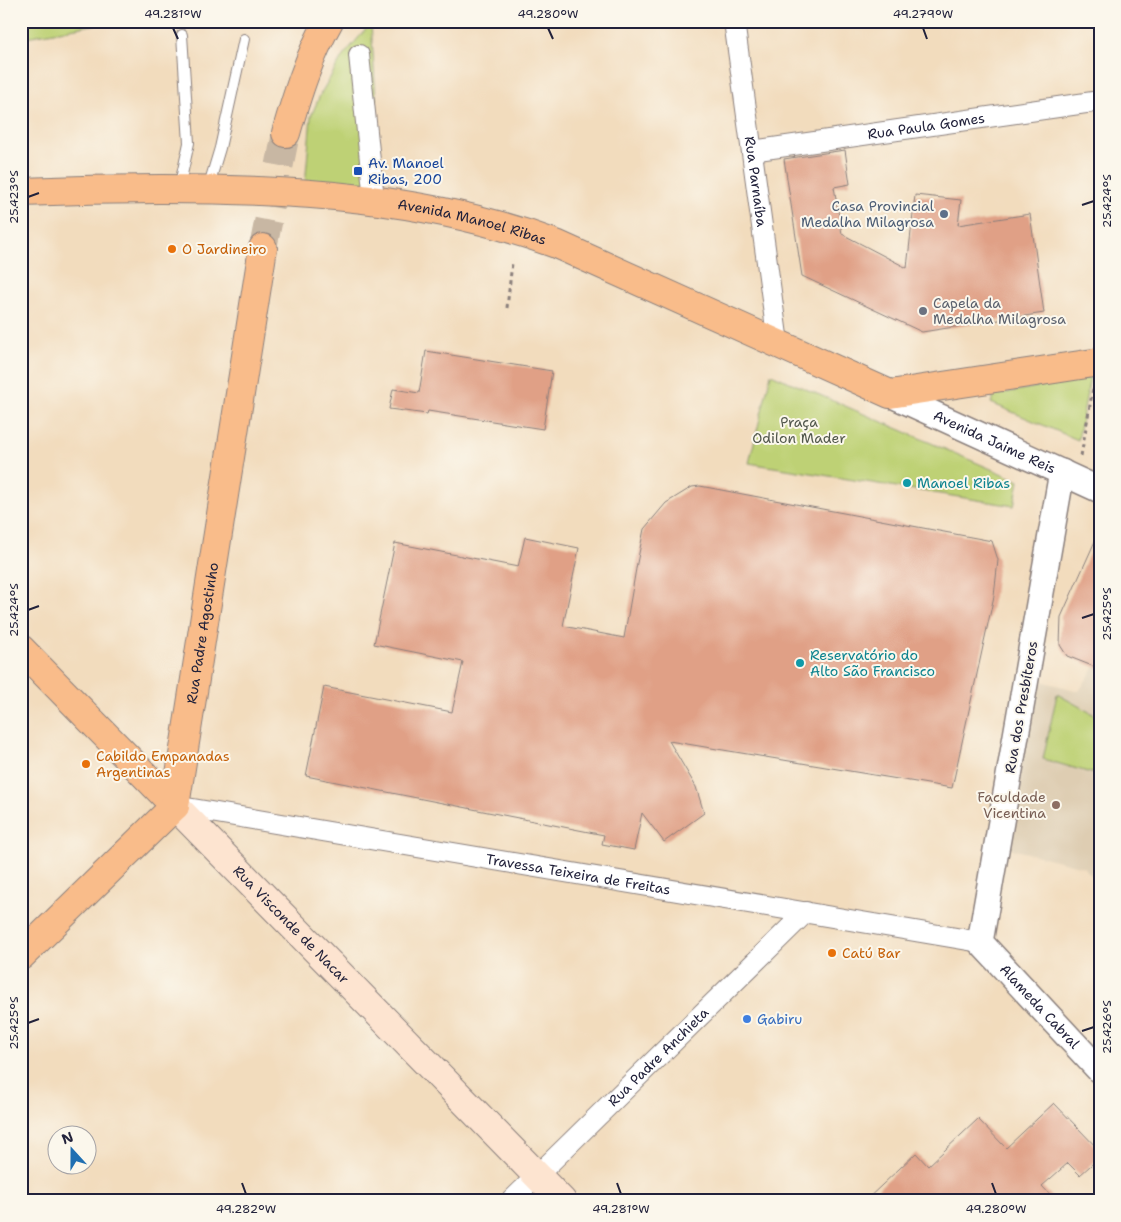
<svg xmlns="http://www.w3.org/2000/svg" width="1121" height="1222" font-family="'Shantell Sans',sans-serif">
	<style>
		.built { fill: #decdb2 }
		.green { fill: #bed174; stroke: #707a58 }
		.building { fill: #e0a086 }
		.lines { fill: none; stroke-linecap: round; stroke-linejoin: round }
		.primary-tunnel { stroke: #c8b7a3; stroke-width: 28; stroke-dasharray: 28 14; stroke-linecap: butt }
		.service-casing { stroke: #8a7f7c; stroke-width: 12 }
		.minor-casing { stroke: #8a7f7c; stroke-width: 22 }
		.tertiary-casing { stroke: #8a7f7c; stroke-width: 28 }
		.secondary-casing { stroke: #8a7f7c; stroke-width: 30 }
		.primary-casing { stroke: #8a7f7c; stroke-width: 30 }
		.path { stroke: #8a7f7c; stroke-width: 3; stroke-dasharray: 4 4; stroke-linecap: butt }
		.service { stroke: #fff; stroke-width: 10 }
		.minor { stroke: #fff; stroke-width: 20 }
		.tertiary { stroke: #fff; stroke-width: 25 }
		.secondary { stroke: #fde4d0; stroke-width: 28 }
		.primary { stroke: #f9bc8a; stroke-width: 28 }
		.ticks { fill: none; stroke: #22223b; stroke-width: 2 }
		.transit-dot { fill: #1a4fb4; stroke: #fbf7ec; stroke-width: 2 }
		.service-dot { fill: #5c6f8a; stroke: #fbf7ec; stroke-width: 2 }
		.food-dot { fill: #e8710a; stroke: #fbf7ec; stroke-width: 2 }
		.worship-dot { fill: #6b7280; stroke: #fbf7ec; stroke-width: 2 }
		.culture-dot { fill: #0f9aa8; stroke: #fbf7ec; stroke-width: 2 }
		.education-dot { fill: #8d6e63; stroke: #fbf7ec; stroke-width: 2 }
		.shop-dot { fill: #3f7fe0; stroke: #fbf7ec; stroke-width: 2 }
		.labels { text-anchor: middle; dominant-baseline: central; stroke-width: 4; stroke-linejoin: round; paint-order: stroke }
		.street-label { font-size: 14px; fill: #22223b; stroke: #fbf7ec }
		.transit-label { font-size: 14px; fill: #164399; stroke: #fbf7ec; text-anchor: start }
		.service-label { font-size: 14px; fill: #4e5e75; stroke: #fbf7ec; text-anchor: end }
		.food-label { font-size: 14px; fill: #c56008; stroke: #fbf7ec; text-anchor: start }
		.worship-label { font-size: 14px; fill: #5b616d; stroke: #fbf7ec; text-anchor: start }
		.park-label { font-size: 14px; fill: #51574c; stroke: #fbf7ec }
		.culture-label { font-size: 14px; fill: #0d838f; stroke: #fbf7ec; text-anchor: start }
		.education-label { font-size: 14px; fill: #785e54; stroke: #fbf7ec; text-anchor: end }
		.shop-label { font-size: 14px; fill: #366cbe; stroke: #fbf7ec; text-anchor: start }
		.neatline { fill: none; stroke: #22223b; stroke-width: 2 }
		.ticks-label { font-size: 12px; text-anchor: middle; fill: #22223b }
	</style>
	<rect width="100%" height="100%" fill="#fbf7ec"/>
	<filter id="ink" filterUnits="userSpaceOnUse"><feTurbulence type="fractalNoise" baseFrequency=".02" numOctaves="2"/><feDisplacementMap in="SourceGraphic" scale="10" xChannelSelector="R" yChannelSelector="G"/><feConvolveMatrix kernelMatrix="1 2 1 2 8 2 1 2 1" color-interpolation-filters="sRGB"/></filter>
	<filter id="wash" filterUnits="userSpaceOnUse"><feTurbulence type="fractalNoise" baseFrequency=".0096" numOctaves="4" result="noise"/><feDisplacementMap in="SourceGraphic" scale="20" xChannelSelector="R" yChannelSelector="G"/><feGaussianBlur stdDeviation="1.12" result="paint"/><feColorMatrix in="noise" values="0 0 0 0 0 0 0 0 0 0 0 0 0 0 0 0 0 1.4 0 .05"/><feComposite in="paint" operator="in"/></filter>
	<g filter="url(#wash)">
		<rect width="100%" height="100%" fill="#f2dcbd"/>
		<path class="built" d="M1100,659V884L1083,867L1004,847L1037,680L1079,691Z"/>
		<g class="green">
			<path d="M21,21H114L21,38Z"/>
			<path d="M371,23L382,191L305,186L311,116L321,93L343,56Z"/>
			<path d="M771,374L1019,481L1014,506L749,463Z"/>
			<path d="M1090,377L1078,440L991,403L994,395Z"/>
			<path d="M1057,694L1100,718V772L1091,773L1043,759Z"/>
		</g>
		<g id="blocks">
			<g class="building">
				<path d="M845,150L850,184L834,187L842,234L907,268L915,195L961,200L958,225L1030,214L1044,313L922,332L802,276L784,159Z"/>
				<path d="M426,351L552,371L543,429L428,411L427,414L389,409L393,389L419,393Z"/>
				<path d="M700,486L992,541L998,560L994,596L952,788L669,741L696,787L704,813L664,842L642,813L634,850L602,844L604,835L306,776L324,687L452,712L463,662L374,644L395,543L518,567L525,537L579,548L563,626L624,638L637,563L644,529L666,503L692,487Z"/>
				<path d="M1100,530V669L1067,656L1060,645L1061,617Z"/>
				<path d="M1054,1103L1100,1151V1157L1080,1175L1068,1163L1042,1186L1056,1201H865L916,1153L928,1166L978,1119L1006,1148Z"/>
			</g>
		</g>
	</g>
	<g filter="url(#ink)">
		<use href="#blocks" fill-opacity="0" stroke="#8a7f7c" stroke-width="1"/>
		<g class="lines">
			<path class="primary-tunnel" d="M263,248L286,133"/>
			<defs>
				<g id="service">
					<path d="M179,188L189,143L182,35"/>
					<path d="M208,188L220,148L244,39"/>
				</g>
				<g id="minor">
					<path id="s1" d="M734,21L778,343"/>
					<path d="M359,55L374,199"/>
					<path id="s2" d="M752,151L1100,101"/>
					<path id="s3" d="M175,806L980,942"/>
					<path id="s4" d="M511,1201L806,912"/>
				</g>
				<g id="tertiary">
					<path id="s5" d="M890,394L1100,490"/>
					<path id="s6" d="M1062,472L980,942L1100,1071"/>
				</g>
				<g id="secondary">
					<path id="s7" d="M175,806L562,1201"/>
				</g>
				<g id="primary">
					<path d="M286,133C297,95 309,56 329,21"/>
					<path id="s8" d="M21,192C68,190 115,189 161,189C295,189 430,197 556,244L890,394L1100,362"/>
					<path d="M21,649L175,806"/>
					<path id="s9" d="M21,956L175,806L263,248"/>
				</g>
			</defs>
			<use href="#service" class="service-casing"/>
			<use href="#minor" class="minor-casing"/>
			<use href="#tertiary" class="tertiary-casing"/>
			<use href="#secondary" class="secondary-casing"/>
			<use href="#primary" class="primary-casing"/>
			<g class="path">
				<path d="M507,308L512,263"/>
				<path d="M1081,456L1093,388"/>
			</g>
			<use href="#service" class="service"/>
			<use href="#minor" class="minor"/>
			<use href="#tertiary" class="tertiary"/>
			<use href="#secondary" class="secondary"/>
			<use href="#primary" class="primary"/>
		</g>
	</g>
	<path class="ticks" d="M173,28L178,39M548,28L553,39M923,28L927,39M28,197L39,193M1082,205L1094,201M28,610L39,606M1082,618L1094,614M28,1023L39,1019M1082,1031L1094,1027M242,1183L246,1194M617,1183L621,1194M992,1183L996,1194"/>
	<rect class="transit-dot" x="353" y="166" width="10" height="10" rx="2.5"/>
	<circle class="service-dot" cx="944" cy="214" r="5"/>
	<g class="food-dot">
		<circle cx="172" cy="249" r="5"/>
		<circle cx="86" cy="764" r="5"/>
		<circle cx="832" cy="953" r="5"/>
	</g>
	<circle class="worship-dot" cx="923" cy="311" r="5"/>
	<g class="culture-dot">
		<circle cx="907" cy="483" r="5"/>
		<circle cx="800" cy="663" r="5"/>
	</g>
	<circle class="education-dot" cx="1056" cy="805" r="5"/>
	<circle class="shop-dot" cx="747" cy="1019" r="5"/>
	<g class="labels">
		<g class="street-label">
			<text stroke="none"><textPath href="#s2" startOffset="176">Rua Paula Gomes</textPath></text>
			<text stroke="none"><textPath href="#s1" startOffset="162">Rua Parnaíba</textPath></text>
			<text stroke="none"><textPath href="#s8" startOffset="454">Avenida Manoel Ribas</textPath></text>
			<text stroke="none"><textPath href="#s5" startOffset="115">Avenida Jaime Reis</textPath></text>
			<text stroke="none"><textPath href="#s9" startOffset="390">Rua Padre Agostinho</textPath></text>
			<text transform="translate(1021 707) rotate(-80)">Rua dos Presbíteros</text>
			<text stroke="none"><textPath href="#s3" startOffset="409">Travessa Teixeira de Freitas</textPath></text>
			<text stroke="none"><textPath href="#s7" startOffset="166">Rua Visconde de Nacar</textPath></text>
			<text stroke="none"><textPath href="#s6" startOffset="565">Alameda Cabral</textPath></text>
			<text stroke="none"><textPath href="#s4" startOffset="206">Rua Padre Anchieta</textPath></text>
		</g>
		<g class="transit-label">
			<text x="368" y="163">Av. Manoel<tspan x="368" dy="16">Ribas, 200</tspan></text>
		</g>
		<g class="service-label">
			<text x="934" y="206">Casa Provincial<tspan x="934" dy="16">Medalha Milagrosa</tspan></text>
		</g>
		<g class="food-label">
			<text x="182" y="249">O Jardineiro</text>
			<text x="96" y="756">Cabildo Empanadas<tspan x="96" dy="16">Argentinas</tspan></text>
			<text x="842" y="953">Catú Bar</text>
		</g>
		<g class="worship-label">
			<text x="933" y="303">Capela da<tspan x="933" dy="16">Medalha Milagrosa</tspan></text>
		</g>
		<g class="park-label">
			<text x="799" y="422">Praça<tspan x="799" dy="16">Odilon Mader</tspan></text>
		</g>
		<g class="culture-label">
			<text x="917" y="483">Manoel Ribas</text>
			<text x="810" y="655">Reservatório do<tspan x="810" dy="16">Alto São Francisco</tspan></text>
		</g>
		<g class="education-label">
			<text x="1046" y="797">Faculdade<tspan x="1046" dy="16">Vicentina</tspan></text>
		</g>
		<g class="shop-label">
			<text x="757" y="1019">Gabiru</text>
		</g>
	</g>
	<rect width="1121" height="1222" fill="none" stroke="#fbf7ec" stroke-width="55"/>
	<g transform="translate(72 1150) rotate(339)"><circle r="24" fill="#fbf7ec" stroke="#a4a2a5"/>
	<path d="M0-4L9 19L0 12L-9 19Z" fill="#1f6fb2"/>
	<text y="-8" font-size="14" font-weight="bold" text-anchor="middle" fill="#22223b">N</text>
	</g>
	<rect x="28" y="28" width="1066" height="1166" class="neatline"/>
	<g class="ticks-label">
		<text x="173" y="18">49.281°W</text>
		<text x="548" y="18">49.280°W</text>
		<text x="923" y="18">49.279°W</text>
		<text transform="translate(14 197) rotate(-90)" y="4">25.423°S</text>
		<text transform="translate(1107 201) rotate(-90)" y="4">25.424°S</text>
		<text transform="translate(14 610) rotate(-90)" y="4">25.424°S</text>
		<text transform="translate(1107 614) rotate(-90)" y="4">25.425°S</text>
		<text transform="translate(14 1023) rotate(-90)" y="4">25.425°S</text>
		<text transform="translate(1107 1027) rotate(-90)" y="4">25.426°S</text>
		<text x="246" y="1213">49.282°W</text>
		<text x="621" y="1213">49.281°W</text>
		<text x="996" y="1213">49.280°W</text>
	</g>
</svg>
